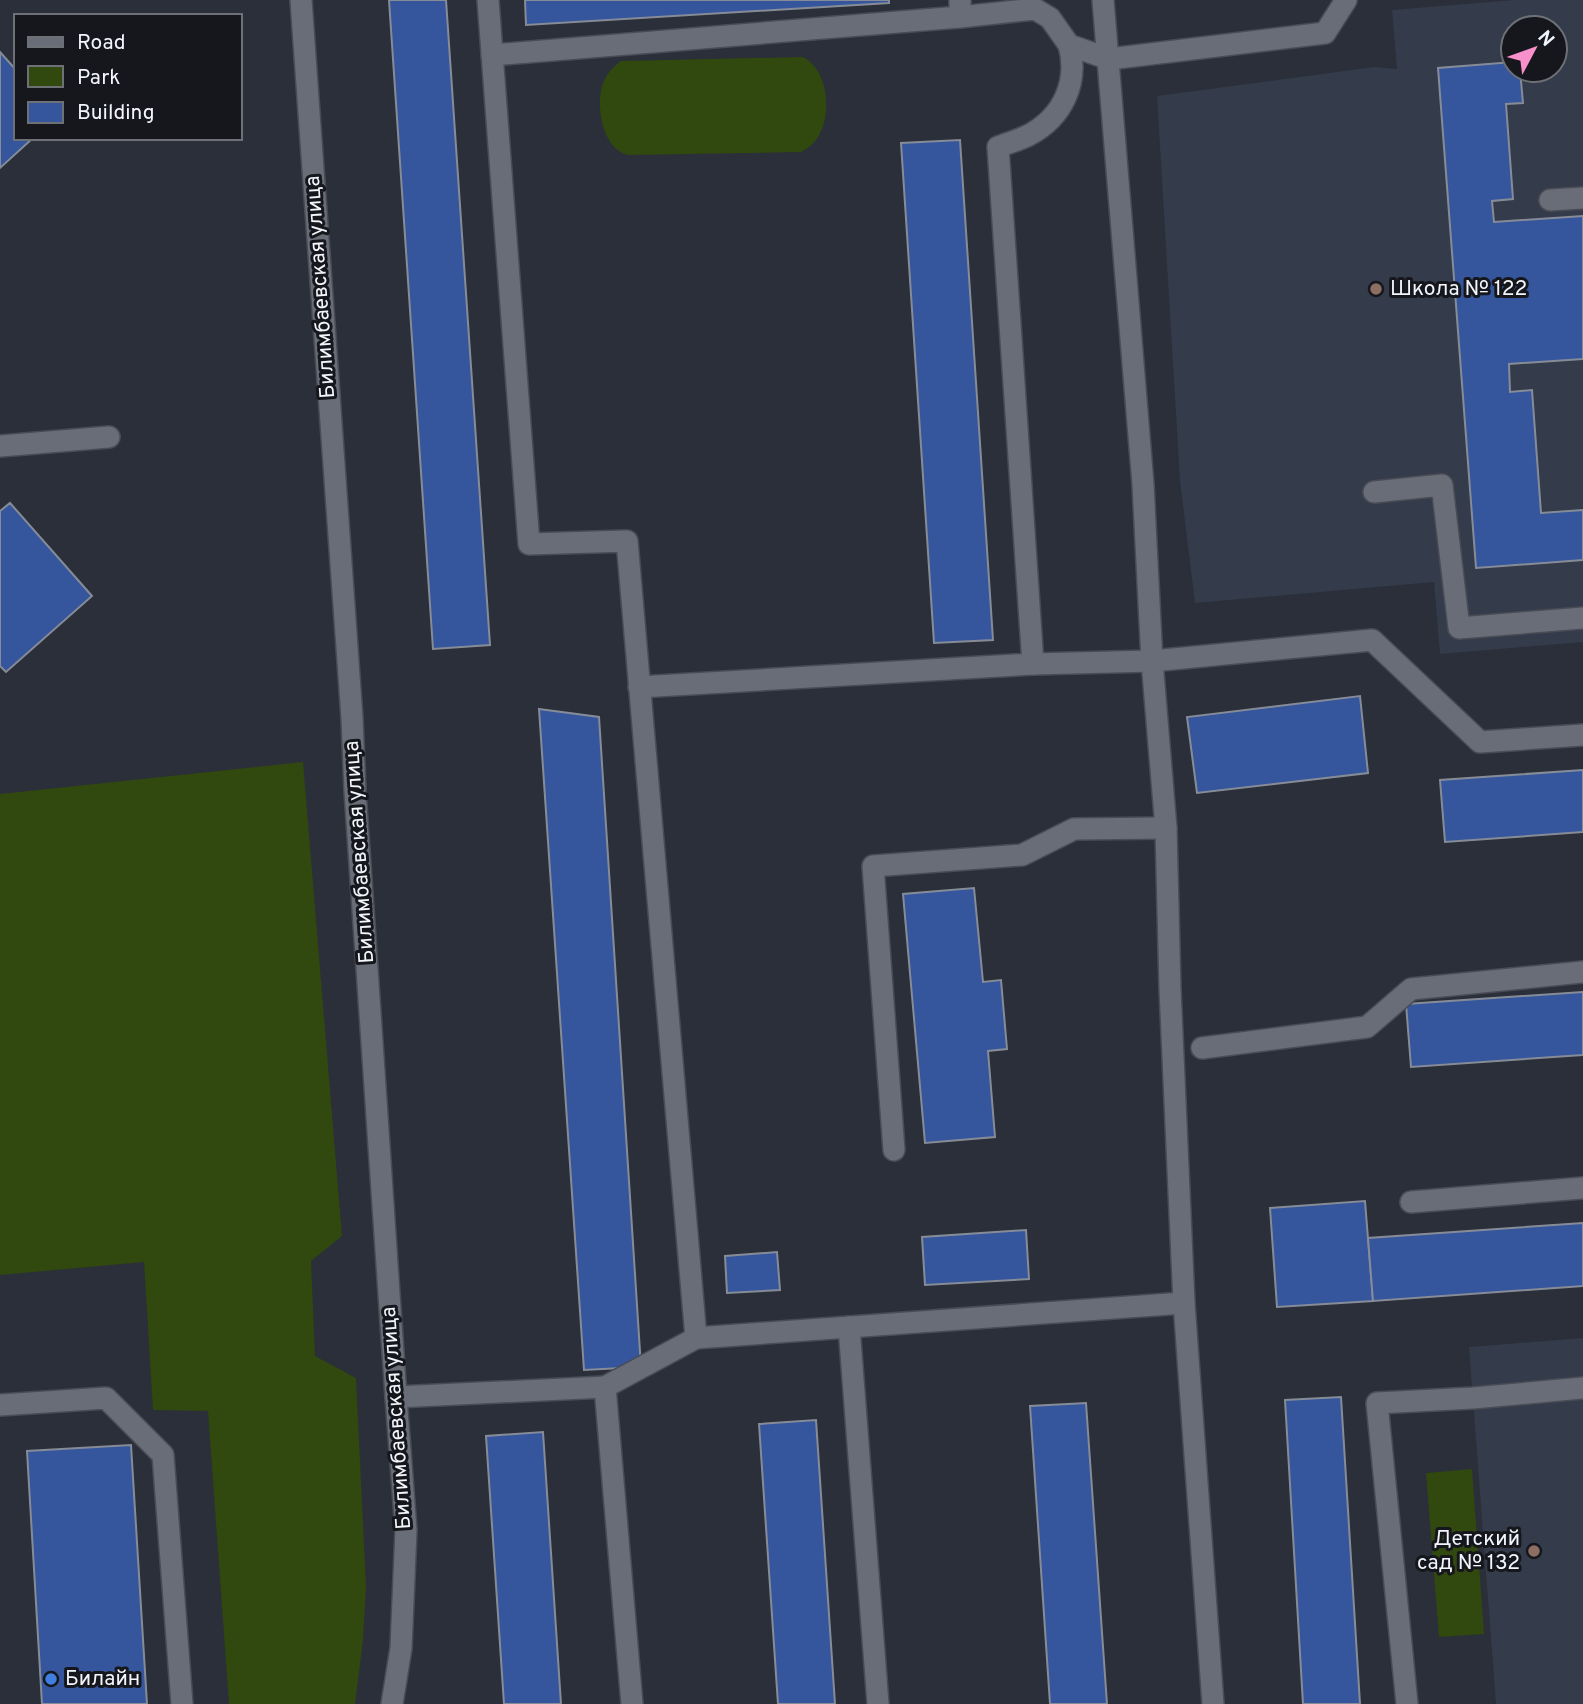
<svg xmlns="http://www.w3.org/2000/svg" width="1583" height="1704" font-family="Overpass,sans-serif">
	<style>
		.built { fill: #343b4a; fill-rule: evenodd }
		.green { fill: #31480f }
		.building { fill: #35559c; stroke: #868c97; stroke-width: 2 }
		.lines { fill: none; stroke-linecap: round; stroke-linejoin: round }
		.lane-casing { stroke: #494c55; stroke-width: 24 }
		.secondary-casing { stroke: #494c55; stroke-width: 24 }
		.lane { stroke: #686d78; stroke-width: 21 }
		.secondary { stroke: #686d78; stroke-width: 21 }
		.education-dot { fill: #8d6e63; stroke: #15171c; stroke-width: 2.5 }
		.shop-dot { fill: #3f7fe0; stroke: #15171c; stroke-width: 2.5 }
		.labels { text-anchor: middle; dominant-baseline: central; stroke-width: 6; stroke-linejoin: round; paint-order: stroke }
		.street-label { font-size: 21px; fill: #f2f5fb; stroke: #15171c }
		.poi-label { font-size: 21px; fill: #f2f5fb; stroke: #15171c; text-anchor: start }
	</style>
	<rect width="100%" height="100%" fill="#2a2f39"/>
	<g class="built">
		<path d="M1514,0H1583V642L1440,654L1434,582L1195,603L1180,481L1157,96L1374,67L1397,69L1392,10ZM1513,28H1555V70H1513Z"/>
		<path d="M1583,1338V1704H1496L1469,1347Z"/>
	</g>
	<g class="green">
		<path d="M803,57C829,70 832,115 818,137C814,144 808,148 801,152L628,155C602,150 595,104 603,83C607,73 613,67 621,61Z"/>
		<path d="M303,762L342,1236L311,1261L315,1356L356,1378L366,1586L363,1640L355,1704H229L208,1411L153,1410L144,1262L0,1275V794Z"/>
		<path d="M1472,1469L1484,1634L1439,1637L1426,1473Z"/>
	</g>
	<g class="building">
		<path d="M389,0H446L490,645L433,649Z"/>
		<path d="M525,0H889V3L526,25Z"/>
		<path d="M0,52L16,70V138H33L0,168Z"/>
		<path d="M1513,62V70H1520L1523,103L1506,104L1513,199L1492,201L1494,222L1583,216V359L1509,364L1510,392L1532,390L1541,513L1583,510V560L1476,568L1438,68Z"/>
		<path d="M960,140L993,640L934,643L901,143Z"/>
		<path d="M10,503L92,596L6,672L0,666V511Z"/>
		<path d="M1360,696L1368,773L1197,793L1187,717Z"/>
		<path d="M539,709L599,717L641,1367L584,1370Z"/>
		<path d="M1583,770V832L1445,842L1440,780Z"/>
		<path d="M974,888L983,982L1001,980L1007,1049L988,1051L995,1137L925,1143L903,894Z"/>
		<path d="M1583,992V1055L1411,1067L1406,1004Z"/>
		<path d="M1365,1201L1373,1301L1277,1307L1270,1208Z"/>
		<path d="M1583,1223V1286L1373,1301L1368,1238Z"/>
		<path d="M1026,1230L1029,1279L925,1285L922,1237Z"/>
		<path d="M777,1252L780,1290L727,1293L725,1256Z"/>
		<path d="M1341,1397L1360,1704H1303L1285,1400Z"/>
		<path d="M1086,1403L1107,1704H1050L1030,1406Z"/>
		<path d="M816,1420L835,1704H778L759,1424Z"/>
		<path d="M543,1432L561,1704H504L486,1436Z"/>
		<path d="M131,1445L147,1704H42L27,1451Z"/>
	</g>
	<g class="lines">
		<defs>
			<g id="lane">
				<path d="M488,0L529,544L627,541L696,1338L1184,1303"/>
				<path d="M1103,0L1143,484L1152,661L1166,828L1170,989L1184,1303L1213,1704"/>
				<path d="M960,17L1035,9L1050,18L1069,45L1109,59L1325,33L1346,0"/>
				<path d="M492,55L960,17V0"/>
				<path d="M1550,200L1583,198"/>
				<path d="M0,446L109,437"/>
				<path d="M1374,492L1442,485L1459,628L1583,618"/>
				<path d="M1033,664L998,147C1008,143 1019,140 1029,135C1063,117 1079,82 1069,45"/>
				<path d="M639,687L1033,664L1152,661L1372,640L1480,742L1583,735"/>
				<path d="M1202,1048L1367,1027L1411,989L1583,972"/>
				<path d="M894,1150L873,866L1022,855L1074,829L1166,828"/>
				<path d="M1411,1202L1583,1188"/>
				<path d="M849,1327L878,1704"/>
				<path d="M605,1387L696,1338"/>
				<path d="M396,1397L605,1387L632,1704"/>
				<path d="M0,1405L106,1398L163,1455L182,1704"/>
				<path d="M1407,1704L1377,1403L1473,1398L1583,1388"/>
			</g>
			<path id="secondary" d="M301,0L352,718L355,791L396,1397L406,1530L401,1648L392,1704"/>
		</defs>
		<use href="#lane" class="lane-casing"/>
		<use href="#secondary" class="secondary-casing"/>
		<use href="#lane" class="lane"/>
		<use href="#secondary" class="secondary"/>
	</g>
	<g class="education-dot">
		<circle cx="1376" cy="289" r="7"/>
		<circle cx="1534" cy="1551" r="7"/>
	</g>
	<circle class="shop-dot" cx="51" cy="1679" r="7"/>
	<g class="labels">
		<g class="street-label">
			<text transform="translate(321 287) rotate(-94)">Билимбаевская улица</text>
			<text transform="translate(360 852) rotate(-94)">Билимбаевская улица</text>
			<text transform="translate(397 1418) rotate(-94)">Билимбаевская улица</text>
		</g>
		<g class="poi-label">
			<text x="1390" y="289">Школа № 122</text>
			<text x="1520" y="1539" text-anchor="end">Детский<tspan x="1520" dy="24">сад № 132</tspan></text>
			<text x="65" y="1679">Билайн</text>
		</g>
	</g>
	<rect x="14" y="14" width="228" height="126" fill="#15171c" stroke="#6d7075" stroke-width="2"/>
	<rect x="28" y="37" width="35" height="10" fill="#686d78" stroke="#6d7075" stroke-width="2"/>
	<text x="77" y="49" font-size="21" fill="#f2f5fb">Road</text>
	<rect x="28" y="66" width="35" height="21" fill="#31480f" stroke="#6d7075" stroke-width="2"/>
	<text x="77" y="84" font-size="21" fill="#f2f5fb">Park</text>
	<rect x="28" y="102" width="35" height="21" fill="#35559c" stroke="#6d7075" stroke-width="2"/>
	<text x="77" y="119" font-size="21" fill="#f2f5fb">Building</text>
	<g transform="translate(1534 49) rotate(49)"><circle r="33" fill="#15171c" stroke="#6d7075" stroke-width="2"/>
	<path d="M0-5L12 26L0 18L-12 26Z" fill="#f890cc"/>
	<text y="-10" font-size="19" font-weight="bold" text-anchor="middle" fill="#f2f5fb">N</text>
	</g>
</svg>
